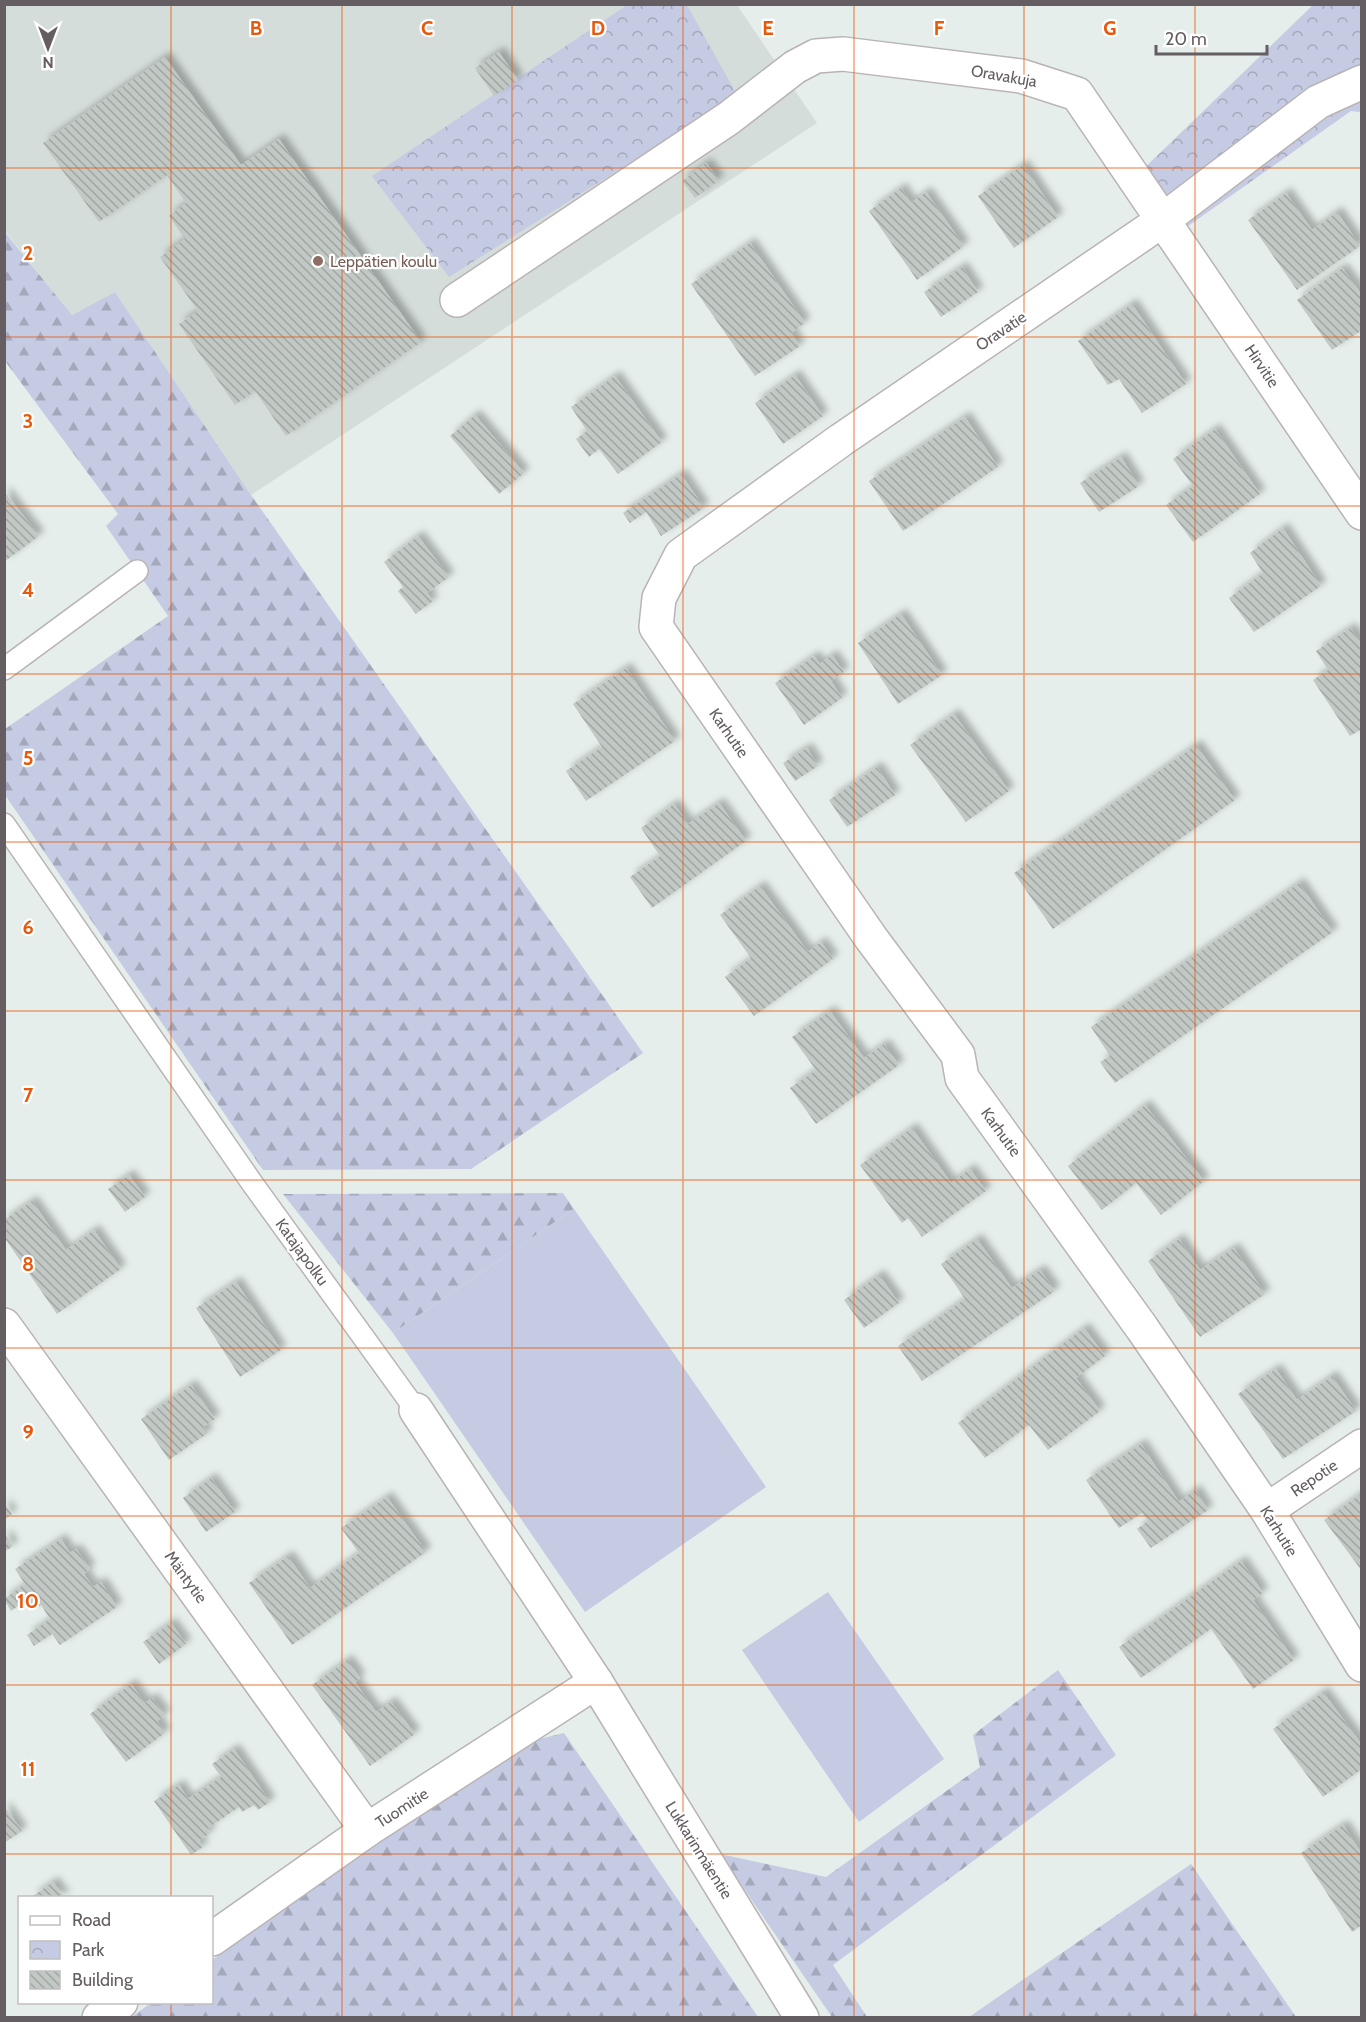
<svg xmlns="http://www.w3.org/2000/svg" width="1366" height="2022" font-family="Cabin,sans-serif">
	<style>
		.education { fill: #d4ddda }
		.forest { fill: url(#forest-firs) }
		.park { fill: url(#park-crowns) }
		.pitch { fill: #c5cbe3 }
		.building { fill: url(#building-back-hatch); filter: url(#shadow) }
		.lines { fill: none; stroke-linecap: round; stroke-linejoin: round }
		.lane-casing { stroke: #b9b3b6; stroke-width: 24 }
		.street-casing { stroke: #b9b3b6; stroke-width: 36 }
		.lane { stroke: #fff; stroke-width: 21 }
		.street { stroke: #fff; stroke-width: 33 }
		.grid { fill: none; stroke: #e8590c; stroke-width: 1.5; stroke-opacity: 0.55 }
		.education-dot { fill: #8d6e63; stroke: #fff; stroke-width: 2 }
		.labels { text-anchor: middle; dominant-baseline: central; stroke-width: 4.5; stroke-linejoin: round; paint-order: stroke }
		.street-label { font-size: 16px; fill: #645d62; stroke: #fff }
		.education-label { font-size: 16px; fill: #785e54; stroke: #fff; text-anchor: start }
		.grid-label { font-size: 20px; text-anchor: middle; font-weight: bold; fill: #e8590c; stroke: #fff; stroke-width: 4.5; stroke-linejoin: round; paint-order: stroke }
	</style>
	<defs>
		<pattern id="forest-firs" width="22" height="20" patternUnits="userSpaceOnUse" patternTransform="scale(1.5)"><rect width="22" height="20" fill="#c5cbe3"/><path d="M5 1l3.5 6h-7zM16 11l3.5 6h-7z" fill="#a4a8bb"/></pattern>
		<pattern id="park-crowns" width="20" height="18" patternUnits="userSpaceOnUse" patternTransform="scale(1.5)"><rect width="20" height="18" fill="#c5cbe3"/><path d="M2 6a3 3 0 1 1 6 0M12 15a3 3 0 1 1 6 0" fill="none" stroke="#a4a8bb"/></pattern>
		<pattern id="building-back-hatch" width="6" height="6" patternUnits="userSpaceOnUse" patternTransform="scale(1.5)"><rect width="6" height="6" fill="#c2c9c5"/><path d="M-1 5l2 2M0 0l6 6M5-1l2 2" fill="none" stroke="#a1a6a3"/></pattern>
		<filter id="shadow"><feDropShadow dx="5.5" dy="-5.5" stdDeviation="3" flood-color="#0004"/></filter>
	</defs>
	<rect width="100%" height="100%" fill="#e5eeea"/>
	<path class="education" d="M5,5H737L817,123L251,495L115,292L72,315L5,231Z"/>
	<g class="forest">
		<path d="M4,231L72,315L115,292L251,495L643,1053L471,1169L263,1170L5,795V729L168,616L106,526L118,514L5,361Z"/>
		<path d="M563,1193L574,1209L393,1333L283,1194Z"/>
		<path d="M1058,1670L1116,1755L833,1965L867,2017H832L720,1854L826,1877L980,1767L973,1735Z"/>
		<path d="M564,1733L758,2017L130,2018L151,2003L212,2002V1960L523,1743Z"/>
		<path d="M1191,1864L1296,2017H969Z"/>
	</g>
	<g class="park">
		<path d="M627,5H687L737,95L449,277L372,176Z"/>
		<path d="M1313,5H1361V112L1351,111L1174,236L1134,178Z"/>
	</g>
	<g class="pitch">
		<path d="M574,1209L766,1487L585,1612L393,1333Z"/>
		<path d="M828,1592L944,1759L859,1822L742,1650Z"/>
	</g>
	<g class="building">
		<path d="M499,52L518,80L494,96L475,68Z"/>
		<path d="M165,57L241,165L279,139L421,342L286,436L255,391L235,405L179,324L198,311L160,257L185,239L169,216L186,203L167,175L99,222L43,143Z"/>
		<path d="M706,163L719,180L695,198L682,181Z"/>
		<path d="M1023,165L1058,217L1014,248L978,196Z"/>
		<path d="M901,188L911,203L926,192L964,246L917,280L869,211Z"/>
		<path d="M1286,193L1312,230L1337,212L1360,246L1297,290L1248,220Z"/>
		<path d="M750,243L805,323L791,333L800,346L755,376L691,284Z"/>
		<path d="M962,267L978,292L941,317L924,292Z"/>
		<path d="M1342,268L1362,295V330L1332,350L1297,300Z"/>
		<path d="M1132,304L1186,384L1142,413L1119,379L1108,385L1078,341Z"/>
		<path d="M795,375L823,416L783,444L755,403Z"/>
		<path d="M615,376L662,442L618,474L599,449L589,457L576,439L587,431L571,407Z"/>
		<path d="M475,415L524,473L499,494L450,436Z"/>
		<path d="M965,417L998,467L903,531L869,481Z"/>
		<path d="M1215,429L1260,494L1193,542L1166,505L1193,486L1173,459Z"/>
		<path d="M1121,457L1139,486L1099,512L1080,483Z"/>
		<path d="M681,474L704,508L661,536L646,512L630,523L623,513Z"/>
		<path d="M4,491L39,536L4,562Z"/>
		<path d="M1283,528L1321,586L1254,632L1229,598L1263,573L1250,553Z"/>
		<path d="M418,536L449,577L427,593L433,601L416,614L398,591L403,587L384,562Z"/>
		<path d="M901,614L942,675L898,704L858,643Z"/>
		<path d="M1350,628L1362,644V729L1350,736L1313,680L1328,670L1316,651Z"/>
		<path d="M832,655L844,672L831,681L842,698L804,725L775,683L814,656L820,664Z"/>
		<path d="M626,668L675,741L586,801L566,771L602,747L573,704Z"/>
		<path d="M954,714L1009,791L966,822L910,745Z"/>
		<path d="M1196,745L1235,800L1053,929L1014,873Z"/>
		<path d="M807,748L818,766L795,781L783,763Z"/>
		<path d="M877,767L895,795L847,827L829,800Z"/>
		<path d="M719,803L746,841L652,908L630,877L660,856L641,828L674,804L688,824Z"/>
		<path d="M1299,883L1333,932L1115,1083L1100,1062L1110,1056L1091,1027Z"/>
		<path d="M760,886L808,952L821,942L833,959L754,1016L725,977L751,958L720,915Z"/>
		<path d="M830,1011L864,1058L884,1044L899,1065L816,1124L790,1088L816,1070L792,1037Z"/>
		<path d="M1145,1105L1204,1181L1161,1215L1136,1183L1102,1210L1068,1166Z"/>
		<path d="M912,1128L951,1183L970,1169L986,1191L922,1237L908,1218L902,1223L860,1165Z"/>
		<path d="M129,1175L145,1197L125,1212L108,1189Z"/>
		<path d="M32,1201L66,1250L94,1230L121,1269L57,1314L4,1237V1220Z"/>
		<path d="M977,1239L1012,1288L1040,1270L1055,1291L922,1381L898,1346L965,1299L941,1264Z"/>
		<path d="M1179,1239L1200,1270L1234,1248L1265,1294L1200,1337L1148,1261Z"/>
		<path d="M879,1275L899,1303L864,1328L844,1300Z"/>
		<path d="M236,1282L281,1350L240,1377L196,1308Z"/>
		<path d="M1084,1328L1105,1356L1076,1378L1100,1411L1048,1450L1029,1425L985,1458L958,1423Z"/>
		<path d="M1276,1369L1297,1400L1332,1376L1356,1411L1283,1459L1238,1394Z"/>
		<path d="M191,1385L215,1419L203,1427L208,1433L169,1460L141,1419Z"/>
		<path d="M1141,1444L1179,1502L1195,1490L1208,1510L1151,1548L1137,1529L1148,1521L1142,1513L1119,1528L1086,1480Z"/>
		<path d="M211,1478L235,1512L206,1532L183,1498Z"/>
		<path d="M1362,1493V1571L1324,1520Z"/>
		<path d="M387,1497L426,1552L292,1645L249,1583L288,1556L310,1588L359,1553L341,1528Z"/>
		<path d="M4,1503L12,1514L4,1520Z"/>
		<path d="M4,1533L13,1546L4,1552Z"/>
		<path d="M61,1539L70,1553L76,1549L90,1569L84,1574L93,1587L101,1582L117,1607L60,1645L52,1634L34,1646L27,1635L50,1619L41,1605L34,1610L27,1600L11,1611L4,1599L25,1584L15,1569Z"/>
		<path d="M1241,1561L1263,1593L1253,1600L1294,1660L1253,1689L1211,1629L1141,1678L1119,1647Z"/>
		<path d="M171,1623L186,1644L159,1664L143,1642Z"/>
		<path d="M347,1660L360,1678L355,1682L376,1712L391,1702L415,1734L370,1766L312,1685Z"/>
		<path d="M131,1684L145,1703L152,1698L165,1715L157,1721L165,1733L126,1762L90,1714Z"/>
		<path d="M1323,1692L1362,1745V1769L1323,1797L1273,1729Z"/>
		<path d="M234,1749L270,1802L258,1810L254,1805L242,1812L239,1807L207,1829L210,1833L199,1841L203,1847L191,1855L154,1801L179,1785L188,1799L221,1777L212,1764Z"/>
		<path d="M4,1806L22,1831L4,1843Z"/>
		<path d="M1343,1825L1362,1854V1925L1352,1932L1301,1853Z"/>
		<path d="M53,1882L65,1898H30Z"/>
	</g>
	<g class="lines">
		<defs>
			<g id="lane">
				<path d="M4,669L137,571"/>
				<path d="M4,824L252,1183L416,1410"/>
			</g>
			<g id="street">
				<path d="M1362,82L1318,102L1163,220L841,440L681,555L659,598L656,627L871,938L958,1055L962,1078L1142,1328L1267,1510L1362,1665"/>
				<path d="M457,300L729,118L795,67L816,56L843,54L1021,76L1077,94L1362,513"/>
				<path d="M4,1325L367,1830"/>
				<path d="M416,1410L596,1682L802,2018"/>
				<path d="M1267,1510L1362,1446"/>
				<path d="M212,1939L367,1830L596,1682"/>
				<path d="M99,2018L121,2002"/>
			</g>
		</defs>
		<use href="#lane" class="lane-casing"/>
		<use href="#street" class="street-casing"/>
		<use href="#lane" class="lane"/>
		<use href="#street" class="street"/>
	</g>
	<path class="grid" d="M171,4V1898M342,4V2018M512,4V2018M683,4V2018M854,4V2018M1024,4V2018M1195,4V2018M4,168H1362M4,337H1362M4,506H1362M4,674H1362M4,842H1362M4,1011H1362M4,1180H1362M4,1348H1362M4,1516H1362M4,1685H1362M4,1854H1362M171,2002V2018"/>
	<circle class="education-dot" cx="318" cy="261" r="6"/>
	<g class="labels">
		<g class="street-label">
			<text transform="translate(1004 76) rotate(10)">Oravakuja</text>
			<text transform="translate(1001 331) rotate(-34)">Oravatie</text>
			<text transform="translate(1262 366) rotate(56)">Hirvitie</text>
			<text transform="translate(729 733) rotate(55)">Karhutie</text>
			<text transform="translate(1001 1132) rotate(54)">Karhutie</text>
			<text transform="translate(302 1252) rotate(54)">Katajapolku</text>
			<text transform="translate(1314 1478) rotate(-34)">Repotie</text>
			<text transform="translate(1279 1531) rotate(58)">Karhutie</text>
			<text transform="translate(186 1577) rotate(54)">Mäntytie</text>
			<text transform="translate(402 1808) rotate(-33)">Tuomitie</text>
			<text transform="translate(699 1850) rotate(58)">Lukkarinmäentie</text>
		</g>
		<g class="education-label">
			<text x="330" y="261">Leppätien koulu</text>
		</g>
	</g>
	<g class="grid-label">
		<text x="256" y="35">B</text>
		<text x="427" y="35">C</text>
		<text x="598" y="35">D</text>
		<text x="768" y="35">E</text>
		<text x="939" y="35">F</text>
		<text x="1110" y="35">G</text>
		<text x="28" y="260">2</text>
		<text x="28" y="428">3</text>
		<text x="28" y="597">4</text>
		<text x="28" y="765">5</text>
		<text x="28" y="934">6</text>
		<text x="28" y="1102">7</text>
		<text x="28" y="1271">8</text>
		<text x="28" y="1439">9</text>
		<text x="28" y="1608">10</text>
		<text x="28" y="1776">11</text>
	</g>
	<rect width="1366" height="2022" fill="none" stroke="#645d62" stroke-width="12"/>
	<rect x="18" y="1896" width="195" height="108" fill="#ffffff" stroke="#c1bec0" stroke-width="1.5"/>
	<rect x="30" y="1916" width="30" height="9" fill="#ffffff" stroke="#c1bec0" stroke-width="1.5"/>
	<text x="72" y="1926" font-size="18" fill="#645d62">Road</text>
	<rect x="30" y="1941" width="30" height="18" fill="url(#park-crowns)" stroke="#c1bec0" stroke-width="1.5"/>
	<text x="72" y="1956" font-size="18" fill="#645d62">Park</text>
	<rect x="30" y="1971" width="30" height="18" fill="url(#building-back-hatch)" stroke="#c1bec0" stroke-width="1.5"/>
	<text x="72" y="1986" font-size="18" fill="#645d62">Building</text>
	<g transform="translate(48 48) rotate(180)" stroke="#ffffff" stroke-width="4.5" paint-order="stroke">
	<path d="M0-4.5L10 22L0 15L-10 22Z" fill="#645d62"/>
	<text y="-9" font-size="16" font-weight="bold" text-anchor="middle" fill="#645d62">N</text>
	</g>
	<path d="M1156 45v9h111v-9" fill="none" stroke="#645d62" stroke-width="3"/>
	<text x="1165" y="45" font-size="18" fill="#645d62" stroke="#ffffff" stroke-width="4.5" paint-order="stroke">20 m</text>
</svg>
